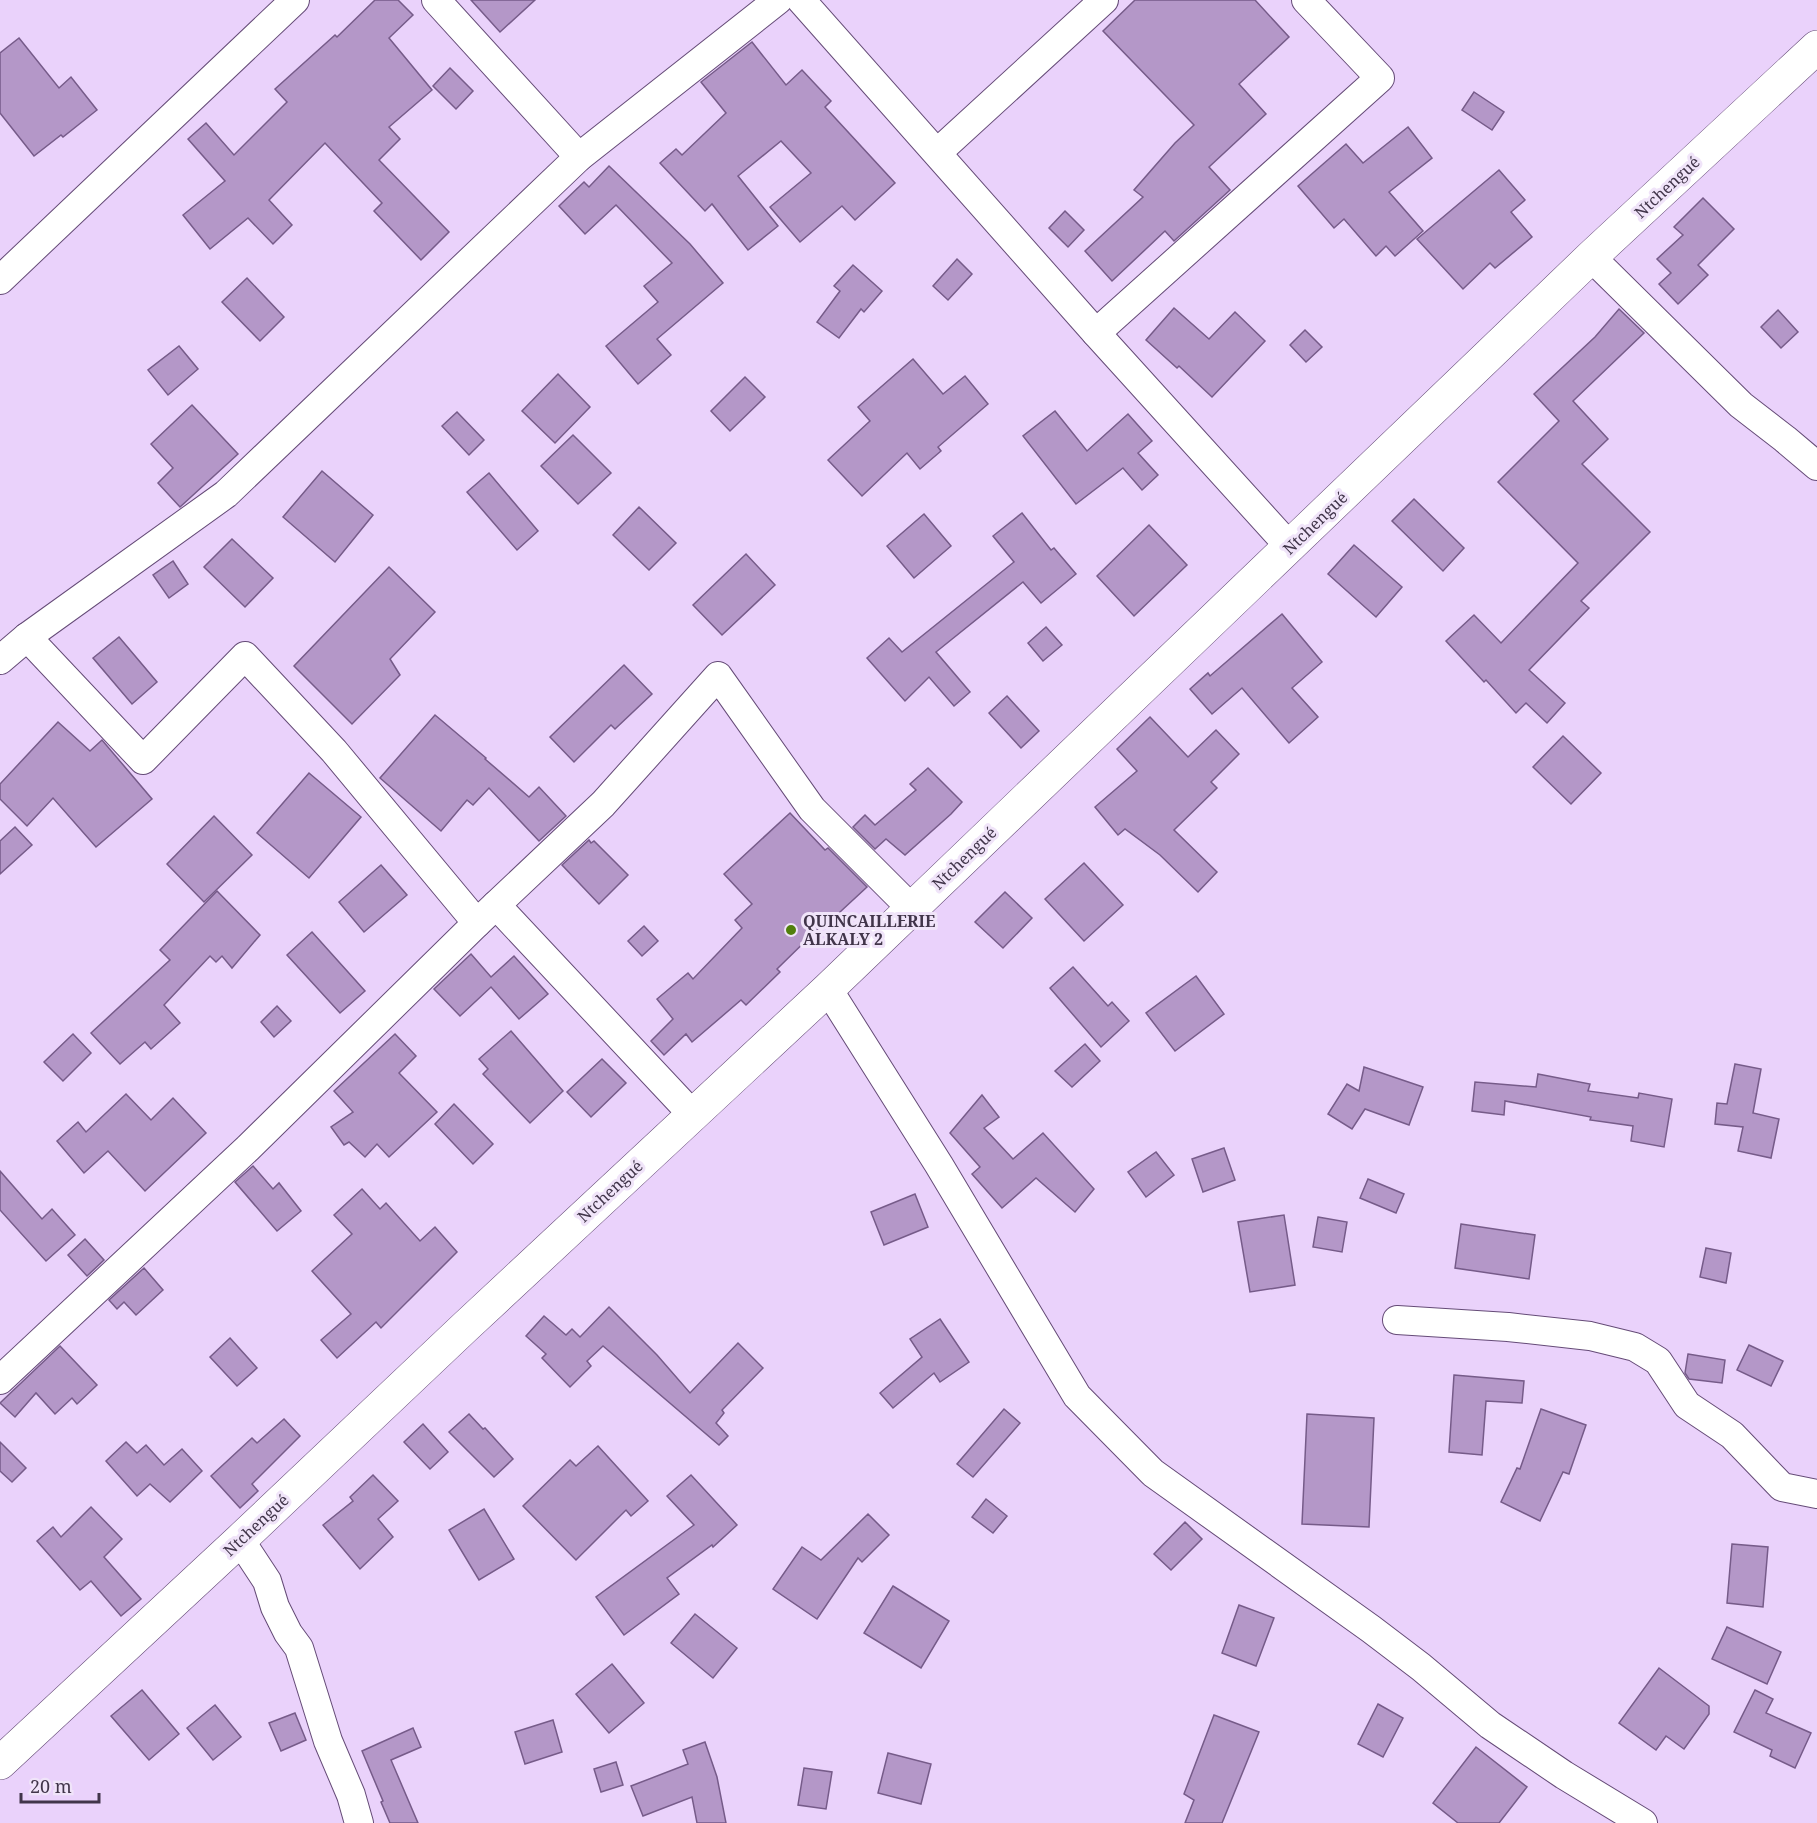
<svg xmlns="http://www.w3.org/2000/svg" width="1817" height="1823" font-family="'Noto Serif',serif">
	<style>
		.building { fill: #b497c8; stroke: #765b89; stroke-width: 1.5 }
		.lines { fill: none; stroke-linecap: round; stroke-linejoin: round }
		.minor-casing { stroke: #654b77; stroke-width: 30 }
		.primary-casing { stroke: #654b77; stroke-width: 34 }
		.minor { stroke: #fff; stroke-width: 28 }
		.primary { stroke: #fff; stroke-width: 33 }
		.poi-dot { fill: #517f0c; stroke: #f0e4f9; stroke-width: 2 }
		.labels { text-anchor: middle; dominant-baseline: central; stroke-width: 6; stroke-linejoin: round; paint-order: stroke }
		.street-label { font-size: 16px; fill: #41354a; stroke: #f0e4f9 }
		.poi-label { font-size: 16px; font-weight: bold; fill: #41354a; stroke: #f0e4f9; text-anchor: start }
	</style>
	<rect width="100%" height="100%" fill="#ead2fb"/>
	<g class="building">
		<path d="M375,0H398L413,15L389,38L432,90L389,127L400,139L379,160L449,232L421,260L374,211L382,203L325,143L269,200L292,225L273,244L248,218L210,249L183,215L225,181L188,139L206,123L234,155L287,102L275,89L335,35L337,37Z"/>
		<path d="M471,0H535L500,32Z"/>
		<path d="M1135,0H1255L1289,37L1239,84L1266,114L1209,167L1230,190L1174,241L1165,231L1112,281L1085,251L1143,197L1134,190L1175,143L1194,125L1103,31Z"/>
		<path d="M19,38L59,88L71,77L97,110L63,137L61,135L34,156L0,113V53Z"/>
		<path d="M752,42L786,85L802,70L831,101L825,107L895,183L855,220L842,206L800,242L770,207L811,173L781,141L738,176L778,226L748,250L712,204L705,211L660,163L676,149L682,155L726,113L701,82Z"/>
		<path d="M450,68L473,91L456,109L433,86Z"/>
		<path d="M1474,92L1504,112L1492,130L1462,110Z"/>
		<path d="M1408,127L1432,158L1389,192L1423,231L1395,256L1386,246L1376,256L1344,219L1334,228L1298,186L1346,144L1363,163Z"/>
		<path d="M609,166L690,244L723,283L657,339L671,355L638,384L606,346L658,302L644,286L672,263L616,205L585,234L559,206L584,182L589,187Z"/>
		<path d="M1499,170L1525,200L1511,212L1532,237L1495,268L1490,263L1463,289L1417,239Z"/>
		<path d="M1703,198L1734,229L1698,265L1708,275L1678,304L1659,284L1671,273L1657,259L1683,235L1674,227Z"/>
		<path d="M1065,211L1084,230L1068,247L1049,228Z"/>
		<path d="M957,259L972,274L948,300L933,286Z"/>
		<path d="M853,265L882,291L864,312L861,309L839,338L817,322L840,291L834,286Z"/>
		<path d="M247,278L284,317L260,341L222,302Z"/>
		<path d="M1174,308L1209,339L1235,312L1265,341L1212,397L1179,366L1177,368L1146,340Z"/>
		<path d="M1619,309L1644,333L1573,401L1608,439L1582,464L1650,532L1581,601L1589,608L1529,670L1565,703L1547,723L1526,703L1516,713L1486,680L1484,682L1446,641L1474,615L1501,643L1578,563L1498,482L1559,421L1534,394L1595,337Z"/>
		<path d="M1778,310L1798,332L1781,348L1761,327Z"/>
		<path d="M1305,330L1322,347L1306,362L1290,345Z"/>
		<path d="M179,346L198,369L168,395L148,370Z"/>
		<path d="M913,359L943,394L965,376L988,404L938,447L941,451L920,469L907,453L862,496L828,460L870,421L858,407Z"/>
		<path d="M558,374L590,407L555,443L522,411Z"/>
		<path d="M745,377L765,397L730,431L711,411Z"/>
		<path d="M192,405L238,454L180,507L158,483L173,468L151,444Z"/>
		<path d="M1055,411L1087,451L1128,414L1152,441L1138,453L1158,475L1142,490L1123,468L1076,504L1023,436Z"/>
		<path d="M457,412L484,440L469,455L442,426Z"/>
		<path d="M573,435L611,473L578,504L541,466Z"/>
		<path d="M322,471L373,515L335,562L283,517Z"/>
		<path d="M489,473L538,531L517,550L467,492Z"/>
		<path d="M1414,499L1464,548L1443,571L1392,521Z"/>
		<path d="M639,507L676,543L649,570L613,535Z"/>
		<path d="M1022,513L1051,550L1054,548L1076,574L1041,603L1023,582L936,652L970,692L954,706L929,677L905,701L867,658L889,638L902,652L1014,562L993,536Z"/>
		<path d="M924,514L951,546L914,578L887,546Z"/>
		<path d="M1149,525L1187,565L1134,616L1097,576Z"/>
		<path d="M232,539L273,578L245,607L204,567Z"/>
		<path d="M1354,545L1402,587L1376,617L1328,574Z"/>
		<path d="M746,554L775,585L722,635L693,605Z"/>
		<path d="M173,561L188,584L169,598L153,575Z"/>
		<path d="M389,567L435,612L390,659L400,675L352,724L294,666Z"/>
		<path d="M1282,614L1322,662L1292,688L1318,717L1289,743L1242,688L1212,714L1190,689L1208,673L1210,676Z"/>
		<path d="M1046,627L1062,645L1043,661L1028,643Z"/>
		<path d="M119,637L157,682L132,704L93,658Z"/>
		<path d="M624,665L652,694L615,729L611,725L574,762L550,737Z"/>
		<path d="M1007,696L1039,731L1021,748L989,713Z"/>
		<path d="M435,715L486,758L485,759L529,797L539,787L566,816L539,841L489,788L473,805L467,800L441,831L380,778Z"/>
		<path d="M1150,717L1188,757L1216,730L1239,754L1211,782L1217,788L1174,830L1217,872L1198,892L1160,855L1125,829L1118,835L1095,807L1137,771L1117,749Z"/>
		<path d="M58,722L90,751L102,740L152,799L96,847L53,798L27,826L0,799V784Z"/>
		<path d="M1563,736L1601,773L1571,804L1533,767Z"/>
		<path d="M928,768L962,802L951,814L905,855L886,839L875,849L853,827L865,815L875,825L916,790L910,784Z"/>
		<path d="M309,773L361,817L309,878L257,833Z"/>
		<path d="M790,813L825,850L828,848L867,887L827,924L825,922L777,969L780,972L746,1005L741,1000L692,1042L686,1034L664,1055L651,1041L673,1019L657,999L688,973L693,979L742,928L735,920L752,904L724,874Z"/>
		<path d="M214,816L252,855L204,902L167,864Z"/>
		<path d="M15,827L32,845L0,874V841Z"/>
		<path d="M589,840L591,843L594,841L628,875L599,904L562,865Z"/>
		<path d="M1084,863L1123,905L1084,941L1045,899Z"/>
		<path d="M381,865L407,895L364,932L339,902Z"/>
		<path d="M217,891L260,935L232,968L222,956L216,962L210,956L164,1005L180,1023L151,1049L145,1042L120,1064L91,1033L170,960L160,950Z"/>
		<path d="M1005,892L1032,918L1003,948L975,922Z"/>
		<path d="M644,926L658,941L642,956L628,941Z"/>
		<path d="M312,932L365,991L340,1013L287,955Z"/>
		<path d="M471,954L491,977L514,956L548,994L519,1019L491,987L460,1016L434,989Z"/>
		<path d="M1073,967L1108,1006L1112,1002L1129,1021L1101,1047L1050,988Z"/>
		<path d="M1196,976L1224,1014L1175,1051L1146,1013Z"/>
		<path d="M277,1006L291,1021L274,1037L261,1022Z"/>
		<path d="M511,1031L563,1091L530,1123L483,1074L488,1069L479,1059Z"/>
		<path d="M73,1034L91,1053L63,1081L44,1062Z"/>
		<path d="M395,1034L416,1056L399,1073L437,1112L389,1157L377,1144L365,1157L349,1142L344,1145L331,1127L353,1112L334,1091Z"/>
		<path d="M1085,1044L1100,1061L1072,1087L1055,1071Z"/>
		<path d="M602,1059L626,1083L591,1117L567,1092Z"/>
		<path d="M1735,1064L1761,1069L1753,1113L1779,1119L1771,1158L1738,1151L1743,1127L1715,1124L1717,1103L1727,1104Z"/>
		<path d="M1364,1067L1423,1087L1409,1125L1365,1109L1352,1129L1328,1114L1347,1084L1359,1091Z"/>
		<path d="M1538,1074L1590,1084L1588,1091L1638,1098L1639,1093L1672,1099L1664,1147L1631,1141L1633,1126L1590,1120L1591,1117L1505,1101L1504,1115L1472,1111L1475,1082L1536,1087Z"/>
		<path d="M126,1094L151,1120L173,1098L206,1133L145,1191L108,1151L84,1173L57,1141L78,1122L86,1132Z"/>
		<path d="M982,1095L999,1117L984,1128L1013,1159L1043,1133L1094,1189L1075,1212L1036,1178L1002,1208L972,1174L980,1167L950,1133Z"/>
		<path d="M454,1104L493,1144L473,1164L435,1124Z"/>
		<path d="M1224,1148L1235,1180L1203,1192L1192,1159Z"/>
		<path d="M1156,1152L1174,1175L1146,1197L1128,1172Z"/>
		<path d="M253,1166L273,1189L279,1183L301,1211L277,1231L235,1182Z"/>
		<path d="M0,1171L42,1219L52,1209L75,1235L46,1261L0,1210Z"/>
		<path d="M1368,1179L1404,1194L1396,1213L1360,1198Z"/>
		<path d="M362,1189L380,1209L386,1203L420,1241L435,1227L457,1252L381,1328L376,1322L337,1358L321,1340L351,1314L312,1271L352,1234L334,1215Z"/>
		<path d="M915,1194L928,1227L884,1245L871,1212Z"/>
		<path d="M1284,1215L1295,1285L1250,1292L1238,1222Z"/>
		<path d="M1318,1217L1347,1222L1342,1252L1313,1247Z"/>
		<path d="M1461,1224L1535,1235L1529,1279L1455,1268Z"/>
		<path d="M85,1239L104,1260L87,1276L68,1255Z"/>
		<path d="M1706,1248L1731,1253L1726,1283L1700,1277Z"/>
		<path d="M144,1268L163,1290L136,1315L124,1302L117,1309L109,1300Z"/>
		<path d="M609,1307L657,1355L690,1393L738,1343L763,1368L722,1410L724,1413L716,1423L728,1436L719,1445L603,1346L587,1361L591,1366L570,1387L542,1358L546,1354L526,1336L544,1316L566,1335L572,1329L580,1337Z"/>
		<path d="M940,1319L969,1362L940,1382L934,1373L893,1408L880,1393L922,1357L910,1339Z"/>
		<path d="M230,1338L257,1368L237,1386L210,1357Z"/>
		<path d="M1749,1345L1783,1361L1771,1386L1737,1370Z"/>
		<path d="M60,1346L97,1385L77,1404L72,1398L55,1414L36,1393L15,1417L0,1403Z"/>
		<path d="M1688,1354L1725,1360L1722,1383L1689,1379L1685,1373Z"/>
		<path d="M1454,1375L1524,1381L1522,1403L1486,1401L1482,1455L1449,1452Z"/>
		<path d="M1004,1409L1020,1423L973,1477L957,1464Z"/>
		<path d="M1541,1409L1586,1425L1569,1474L1563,1472L1540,1521L1501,1502L1517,1468L1520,1469Z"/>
		<path d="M469,1414L483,1429L485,1428L513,1459L494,1477L449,1432Z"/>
		<path d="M1307,1414L1374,1418L1369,1527L1302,1524Z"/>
		<path d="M284,1419L300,1436L252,1484L258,1491L240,1508L211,1476L252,1438L257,1443Z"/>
		<path d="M423,1424L448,1452L430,1469L404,1442Z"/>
		<path d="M0,1442L26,1468L12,1482L0,1471Z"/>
		<path d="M126,1442L137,1453L146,1445L164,1465L182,1449L202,1471L170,1502L150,1484L137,1496L106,1461Z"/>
		<path d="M598,1446L648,1501L631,1516L626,1510L576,1560L523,1506L570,1460L576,1466Z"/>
		<path d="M373,1475L398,1501L378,1519L393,1537L360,1569L323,1525L353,1501L350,1497Z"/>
		<path d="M691,1475L737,1525L713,1547L712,1545L667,1578L679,1594L624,1635L596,1597L694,1525L667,1496Z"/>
		<path d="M986,1499L1007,1516L993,1533L972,1517Z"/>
		<path d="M91,1507L122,1539L104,1557L141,1599L121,1616L91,1581L80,1590L37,1541L53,1527L61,1537Z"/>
		<path d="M484,1509L514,1559L479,1580L449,1530Z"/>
		<path d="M868,1514L889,1535L862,1562L858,1558L817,1619L773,1589L802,1547L821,1560Z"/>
		<path d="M1185,1522L1202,1539L1171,1570L1154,1554Z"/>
		<path d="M1732,1544L1768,1547L1763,1607L1727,1603Z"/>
		<path d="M893,1586L949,1621L921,1668L864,1633Z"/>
		<path d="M1239,1605L1274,1618L1256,1666L1222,1653Z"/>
		<path d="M695,1614L737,1648L713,1678L671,1643Z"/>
		<path d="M1727,1627L1781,1652L1767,1684L1712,1659Z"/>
		<path d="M612,1664L644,1703L609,1733L576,1694Z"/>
		<path d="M1659,1668L1709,1706V1714L1684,1749L1666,1736L1656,1750L1619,1723Z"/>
		<path d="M142,1690L179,1734L149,1760L111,1716Z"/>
		<path d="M1755,1690L1773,1699L1766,1713L1811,1733L1795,1768L1770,1756L1772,1750L1734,1732Z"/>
		<path d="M1378,1704L1403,1718L1383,1757L1358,1744Z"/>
		<path d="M215,1705L241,1737L213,1760L187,1728Z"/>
		<path d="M295,1713L306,1740L281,1751L269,1723Z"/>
		<path d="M1214,1715L1259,1732L1222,1823H1185L1194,1800L1184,1794Z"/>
		<path d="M553,1720L562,1752L525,1764L515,1732Z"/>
		<path d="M413,1728L421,1747L391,1760L418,1823H390L381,1802L383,1801L362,1751Z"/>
		<path d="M705,1742L717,1777L726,1823H697L692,1797L643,1816L631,1786L688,1764L683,1750Z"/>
		<path d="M1476,1747L1527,1787L1499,1823H1458L1433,1803Z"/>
		<path d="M888,1753L931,1764L921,1804L878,1793Z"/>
		<path d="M616,1762L623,1785L601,1792L594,1769Z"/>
		<path d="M804,1768L832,1772L826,1809L798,1805Z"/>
	</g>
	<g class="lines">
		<defs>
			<g id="minor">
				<path d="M436,0L579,157"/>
				<path d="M801,0L1096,333L1290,547"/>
				<path d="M938,152L1104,0"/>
				<path d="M1591,257L1741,405L1785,439L1817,466"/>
				<path d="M0,280L295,0"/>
				<path d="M1096,333L1380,78L1306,0"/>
				<path d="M0,660L27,637L226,494L579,157L778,0"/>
				<path d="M496,905L692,1114"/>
				<path d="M477,923L603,804L718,676L812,809L911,908"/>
				<path d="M828,989L939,1165L1077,1396L1153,1473L1371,1629L1421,1667L1490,1725L1564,1775L1643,1823"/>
				<path d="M1397,1320L1508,1327L1590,1336L1635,1347L1658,1361L1687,1405L1732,1435L1782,1487L1817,1494"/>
				<path d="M0,1380L248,1148L477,923L334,751L245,656L143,760L27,637"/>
				<path d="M240,1540L267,1581L275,1607L288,1633L299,1648L328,1741L351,1795L359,1823"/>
			</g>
			<path id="primary" d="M0,1763L240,1540L464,1328L828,989L1591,257L1817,47"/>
		</defs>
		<use href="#minor" class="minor-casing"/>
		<use href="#primary" class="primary-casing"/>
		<use href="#minor" class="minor"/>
		<use href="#primary" class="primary"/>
	</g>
	<circle class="poi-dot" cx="791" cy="930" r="6"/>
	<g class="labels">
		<g class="street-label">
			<text transform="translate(1667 187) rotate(-43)">Ntchengué</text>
			<text transform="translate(1315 523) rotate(-44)">Ntchengué</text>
			<text transform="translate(964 858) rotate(-44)">Ntchengué</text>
			<text transform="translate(610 1191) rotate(-43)">Ntchengué</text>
			<text transform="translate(256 1525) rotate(-43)">Ntchengué</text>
		</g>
		<g class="poi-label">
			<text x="803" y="921">QUINCAILLERIE<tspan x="803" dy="18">ALKALY 2</tspan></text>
		</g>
	</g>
	<path d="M21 1793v9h78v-9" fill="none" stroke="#41354a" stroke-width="3"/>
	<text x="30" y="1793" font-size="18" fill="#41354a" stroke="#f0e4f9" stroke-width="4.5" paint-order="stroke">20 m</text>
</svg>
